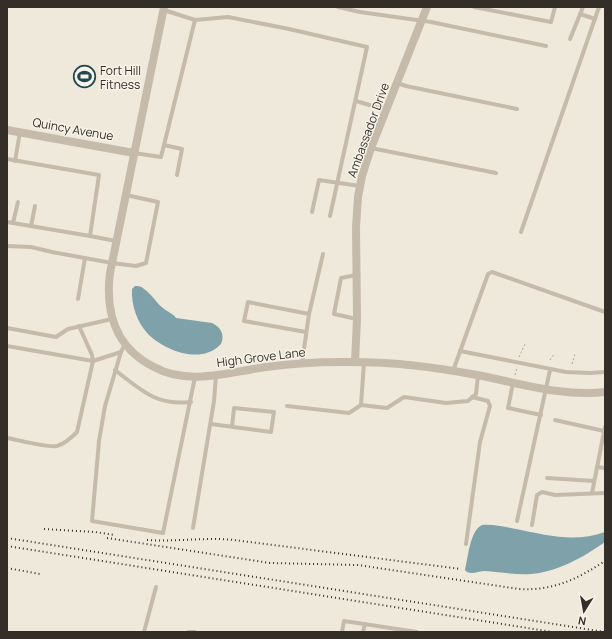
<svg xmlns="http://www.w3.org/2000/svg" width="612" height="639" font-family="Manrope,sans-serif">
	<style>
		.water { fill: #7fa1a9 }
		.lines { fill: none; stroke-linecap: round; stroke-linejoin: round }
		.path { stroke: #b1a594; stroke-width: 1; stroke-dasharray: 2 2; stroke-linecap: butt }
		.service { stroke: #c6bbaa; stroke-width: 4 }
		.minor { stroke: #c6bbaa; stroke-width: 8 }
		.rail { stroke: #342e29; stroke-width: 2; stroke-dasharray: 1 3; stroke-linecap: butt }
		.labels { text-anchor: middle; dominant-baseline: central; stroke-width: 3; stroke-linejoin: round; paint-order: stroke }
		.poi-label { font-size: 12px; fill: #342e29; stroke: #f7f3e8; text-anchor: start }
		.street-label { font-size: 12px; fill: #342e29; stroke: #f7f3e8 }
	</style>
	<rect width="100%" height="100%" fill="#efe9dc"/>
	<g class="water">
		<path d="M135,286C139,286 141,286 144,289C152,294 156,303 163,308C167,312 173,313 176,318L212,323C221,327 225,335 221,344C202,365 165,351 148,334C137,322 131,305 132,289Z"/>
		<path d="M482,525C494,524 505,527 516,529C546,535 575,543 605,532V542C584,557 557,572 531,574C515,575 500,572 485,571C478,571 469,576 465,570C468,558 470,530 482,525Z"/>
	</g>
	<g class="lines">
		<g class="path">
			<path d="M519,357L525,344"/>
			<path d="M550,360L554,354"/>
			<path d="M572,364L575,354"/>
			<path d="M515,375L517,367"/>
		</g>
		<g class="service">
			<path d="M338,7L360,12L431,22L546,46"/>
			<path d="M474,7L551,22L555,7"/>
			<path d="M164,10L195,20L228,17L289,29L367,47L330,216"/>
			<path d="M580,14L595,19"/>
			<path d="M570,39L583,7"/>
			<path d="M397,83L406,86L517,109"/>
			<path d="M356,101L386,110"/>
			<path d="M164,145L182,149L177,175"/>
			<path d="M371,148L496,173"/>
			<path d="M134,153L161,157L195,20"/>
			<path d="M7,159L99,175L90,236L116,241"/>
			<path d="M15,161L20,132"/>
			<path d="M312,212L319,180L360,186"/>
			<path d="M7,222L90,236"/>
			<path d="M13,223L18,202"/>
			<path d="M31,226L35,206"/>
			<path d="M521,232L599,7"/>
			<path d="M7,246L31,247L52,252L112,263L136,266L146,263L158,202L126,195"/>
			<path d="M356,275L341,278L334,314L357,319"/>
			<path d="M78,299L85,258"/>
			<path d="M7,328L56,337L68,329L112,319"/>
			<path d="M306,332L244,321L248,302L309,314"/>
			<path d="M125,344L121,352L105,406L99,441L92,521L163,533L195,377"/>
			<path d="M7,346L93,361L92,355L79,326"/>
			<path d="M460,351L566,372L590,373L605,372"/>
			<path d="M364,362L361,405L387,408L404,397L446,403L468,401L476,394L478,375"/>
			<path d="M302,363L309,314L323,254"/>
			<path d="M115,370C141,390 156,406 191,402"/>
			<path d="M453,371L488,274L492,272L605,312"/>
			<path d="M513,383L508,408L541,415"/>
			<path d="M287,406L349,413L361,405"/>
			<path d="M555,420L604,431"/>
			<path d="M211,424L271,432L274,412L234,408L232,427"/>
			<path d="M7,438C18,440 47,448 57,446C65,444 72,437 77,432L93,361L121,352"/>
			<path d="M597,467L605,468"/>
			<path d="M547,478L594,481"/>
			<path d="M592,493L605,427"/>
			<path d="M517,521L550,370"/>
			<path d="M532,525L537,495L542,492L555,495L605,493"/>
			<path d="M193,528L214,401L216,375"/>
			<path d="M466,544L480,442L490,406L488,401L472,397"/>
			<path d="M144,632L156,587"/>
			<path d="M188,632H195"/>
			<path d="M342,632L344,621L417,632"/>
			<path d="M363,632L365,624"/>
		</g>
		<g class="minor">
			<path d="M164,7L110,273C105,313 116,348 154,367C188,386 230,372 266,367C290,364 314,362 339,362C385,361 431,366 477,375C519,383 562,397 605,392"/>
			<path d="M7,130L134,153"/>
			<path d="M355,362L357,319L356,227L358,197L362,176L371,148L427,7"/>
		</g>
		<g class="rail">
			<path d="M44,529L95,532L115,535"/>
			<path d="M7,538L605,632"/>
			<path d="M107,538L270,563L358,565L519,589C554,591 577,579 605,561"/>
			<path d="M147,540C176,542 205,537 234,540L461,569"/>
			<path d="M7,546L553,632"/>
			<path d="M7,568L40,574"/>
		</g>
	</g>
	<defs>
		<symbol id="stadium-ring" viewBox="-11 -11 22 22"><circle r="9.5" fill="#f7f3e8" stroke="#234751" stroke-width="1.5"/><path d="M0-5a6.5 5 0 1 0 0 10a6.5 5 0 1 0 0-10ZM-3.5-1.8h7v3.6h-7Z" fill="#234751"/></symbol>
	</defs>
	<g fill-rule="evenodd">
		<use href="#stadium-ring" x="72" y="64" width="25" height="25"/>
	</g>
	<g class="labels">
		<g class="poi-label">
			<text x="100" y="70">Fort Hill<tspan x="100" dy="14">Fitness</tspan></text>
		</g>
		<g class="street-label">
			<text transform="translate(73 129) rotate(10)">Quincy Avenue</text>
			<text transform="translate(368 130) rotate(-70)">Ambassador Drive</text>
			<text transform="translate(261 357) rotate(-7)">High Grove Lane</text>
		</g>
	</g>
	<rect width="612" height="639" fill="none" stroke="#342e29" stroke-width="16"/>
	<g transform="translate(584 611) rotate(191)" stroke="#f7f3e8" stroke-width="3" paint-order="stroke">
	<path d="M0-3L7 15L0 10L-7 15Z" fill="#342e29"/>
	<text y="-6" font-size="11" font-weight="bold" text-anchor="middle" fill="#342e29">N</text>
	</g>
</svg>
